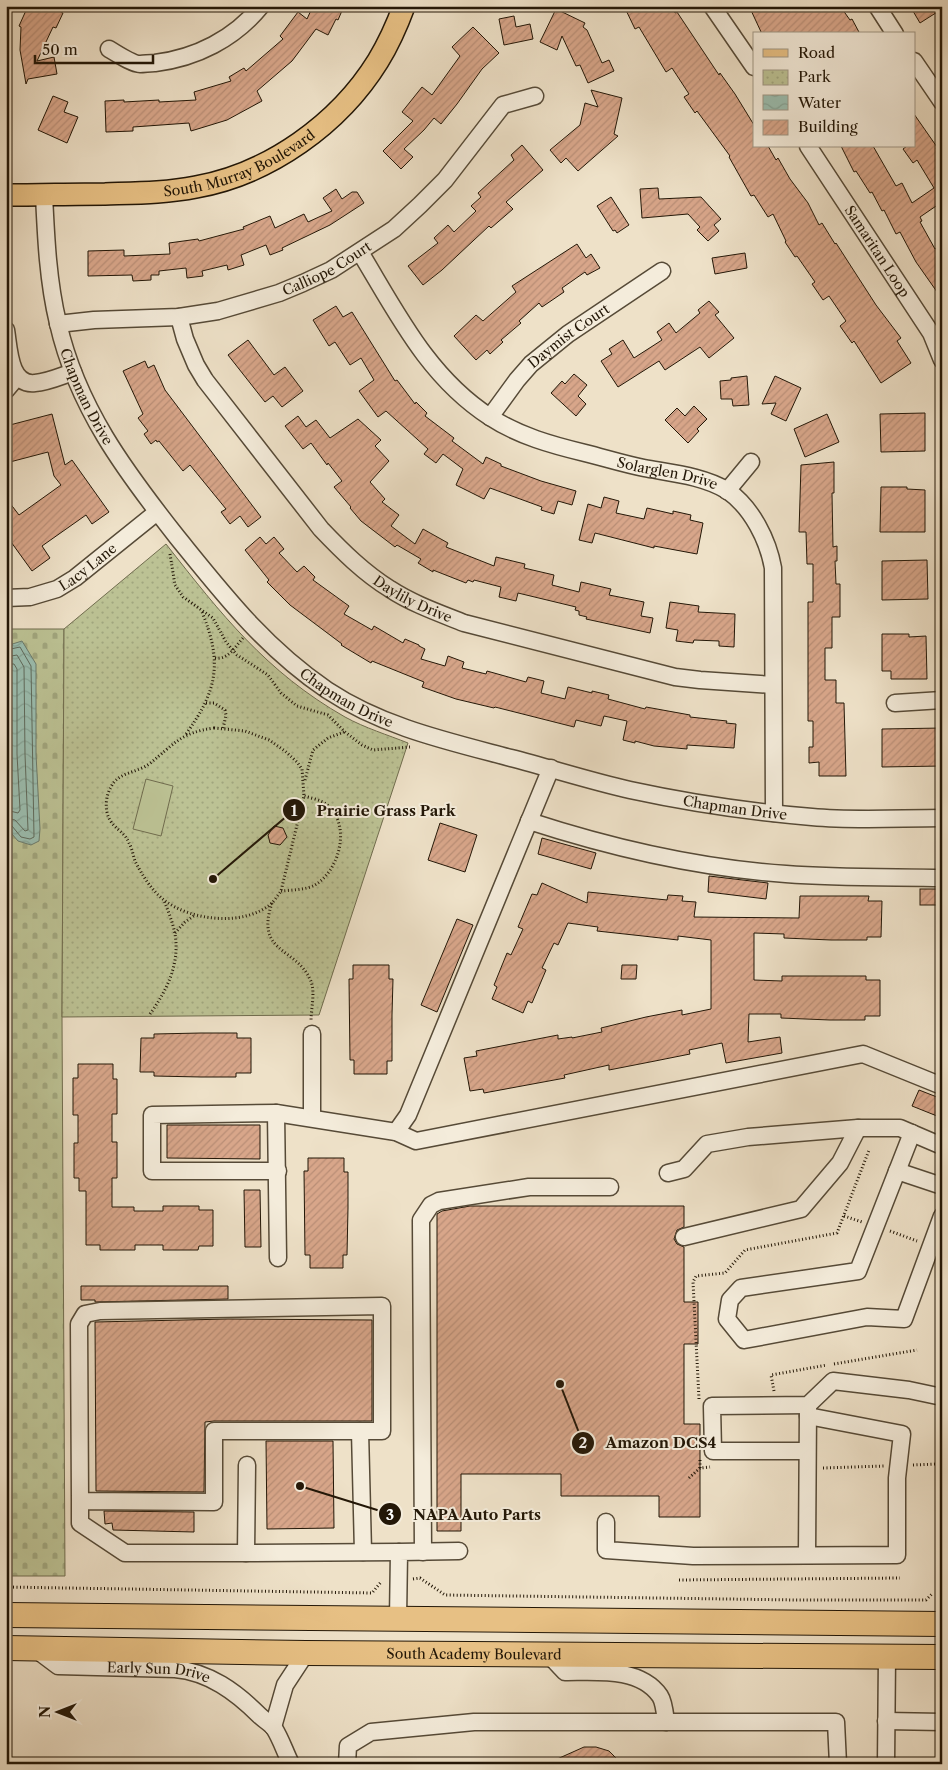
<svg xmlns="http://www.w3.org/2000/svg" width="948" height="1770" font-family="'Libre Caslon Text',serif">
	<style>
		.cemetery { fill: url(#cemetery-stones); stroke: #706c4e }
		.park { fill: url(#park-dots); stroke: #706c4e }
		.pitch { fill: #bcc294; stroke: #706c4e }
		.water { fill: url(#water-waves); stroke: #6b7b6c }
		.lines { fill: none; stroke-linecap: round; stroke-linejoin: round }
		.shore { stroke: #5f6a5c; stroke-width: 1 }
		.building { fill: url(#building-hatch); stroke: #231707 }
		.minor-casing { stroke: #564a37; stroke-width: 19 }
		.major-casing { stroke: #231707; stroke-width: 24 }
		.highway-casing { stroke: #231707; stroke-width: 26 }
		.path { stroke: #231707; stroke-width: 3; stroke-dasharray: 1 2.5; stroke-linecap: butt }
		.minor { stroke: #f4ecdb; stroke-width: 16 }
		.major { stroke: #e7c084; stroke-width: 21 }
		.highway { stroke: #e7c084; stroke-width: 24 }
		.labels { text-anchor: middle; dominant-baseline: central; stroke-width: 4; stroke-linejoin: round; paint-order: stroke }
		.street-label { font-size: 14px; fill: #231707; stroke: #f4ecdb }
		.leader { fill: none; stroke: #231707; stroke-width: 2 }
		.callout-dot { fill: #231707; stroke: #f4ecdb; stroke-width: 2 }
		.mark-label { font-size: 15px; text-anchor: middle; font-weight: bold; fill: #fff }
		.callout-label { font-size: 15px; text-anchor: middle; font-weight: bold; fill: #231707; stroke: #f4ecdb; stroke-width: 4; stroke-linejoin: round; paint-order: stroke }
	</style>
	<defs>
		<pattern id="cemetery-stones" width="16" height="16" patternUnits="userSpaceOnUse" patternTransform="scale(1.25)"><rect width="16" height="16" fill="#bcc294"/><path d="M2 7V4a2 2 0 0 1 4 0v3zM10 15v-3a2 2 0 0 1 4 0v3z" fill="#a1a67e"/></pattern>
		<pattern id="park-dots" width="8" height="8" patternUnits="userSpaceOnUse" patternTransform="scale(1.25)"><rect width="8" height="8" fill="#bcc294"/><path d="M2 2h.1M6 6h.1" fill="none" stroke="#a1a67e" stroke-width="1.8" stroke-linecap="round"/></pattern>
		<pattern id="water-waves" width="16" height="10" patternUnits="userSpaceOnUse" patternTransform="scale(1.25)"><rect width="16" height="10" fill="#9bbeb0"/><path d="M0 5q4-4 8 0t8 0" fill="none" stroke="#85a396"/></pattern>
		<pattern id="building-hatch" width="6" height="6" patternUnits="userSpaceOnUse" patternTransform="scale(1.25)"><rect width="6" height="6" fill="#d8a68a"/><path d="M-1 1l2-2M0 6l6-6M5 7l2-2" fill="none" stroke="#b98e76"/></pattern>
	</defs>
	<rect width="100%" height="100%" fill="#eee1c8"/>
	<filter id="stains"><feTurbulence type="fractalNoise" baseFrequency=".004" numOctaves="4"/><feColorMatrix values="0 0 0 0 .2 0 0 0 0 .09 0 0 0 0 .02 0 0 0 .5 -.17"/></filter>
	<radialGradient id="worn" r=".72"><stop offset=".6" stop-color="#630" stop-opacity="0"/><stop offset="1" stop-color="#630" stop-opacity=".3"/></radialGradient>
	<path class="cemetery" d="M6,629H64L62,1017L65,1576H6Z"/>
	<path class="park" d="M166,544C221,614 266,672 345,717C365,728 388,735 408,743L319,1015L62,1017L64,629Z"/>
	<path class="pitch" d="M146,779L173,786L161,836L133,829Z"/>
	<path class="water" d="M22,641L36,664V754L40,829L39,841L31,845L18,841L6,827V646Z"/>
	<g class="lines">
		<g class="shore">
			<path d="M6,650L20,647L31,666L34,837L30,839L21,837L12,826L6,824"/>
			<path d="M6,657L17,655L24,667L25,754L28,830L25,831L15,820L6,818"/>
			<path d="M6,664H14L17,669V754L20,810L18,813L6,810"/>
		</g>
	</g>
	<g class="building">
		<path d="M28,6H49L63,13L56,28L53,27L37,61L54,57L57,74L28,79L26,84L20,50L21,27L19,26Z"/>
		<path d="M308,6H344L338,20L336,19L328,35L316,29L292,61L257,91L262,101L227,120L191,131L189,123L133,127V131L106,132L105,101L124,100V102L159,100V102L196,100L194,92L231,81L229,77L244,68L246,71L283,39L280,36L298,12L307,19L312,8Z"/>
		<path d="M624,6H672L675,13L677,12L719,75L720,73L735,94L754,125V146H768L776,160L778,158L790,179L808,203L819,225L822,223L835,244L836,243L876,305L901,338L897,341L911,363L881,383L854,341L852,343L840,326L846,321L829,296L823,300L812,284L815,282L797,256L795,257L785,242L786,241L773,214L768,217L754,195L751,196L729,157L730,156L697,111L695,113L684,97L689,94L672,68L666,72L639,27L635,29Z"/>
		<path d="M749,6H840L850,20L852,19L860,34H762Z"/>
		<path d="M910,6H942V9L920,23Z"/>
		<path d="M556,9L585,23L583,27L587,30L602,63L609,60L614,71L588,83L580,65L576,66L562,36L557,50L540,42Z"/>
		<path d="M514,16L516,27L530,24L533,39L504,45L499,19Z"/>
		<path d="M473,27L499,53L482,69L457,104L441,124L434,118L424,130L404,149L413,157L401,169L383,151L413,121L402,112L422,87L432,95L460,56L452,47Z"/>
		<path d="M591,90L622,98L614,134L618,136L578,171L566,158L561,163L550,150L580,125L585,103L598,107Z"/>
		<path d="M53,96L68,102L64,112L78,117L67,143L38,130Z"/>
		<path d="M914,114L937,147L936,148L942,158V202L920,217L922,221L920,222L935,249L942,244V299L916,262L900,232L896,234L884,210L882,211L872,192L870,193L856,171L854,172L841,146H873L896,186L902,183L912,203L934,188L917,160L913,163L903,149L907,146H914Z"/>
		<path d="M522,145L543,170L506,202L513,209L491,228L489,226L442,270L423,285L408,266L438,243L434,238L448,225L454,232L476,211L471,206L481,197L478,193L514,160L511,155Z"/>
		<path d="M658,188L659,199L701,197L721,219L714,225L719,231L708,241L697,230L700,227L688,214L642,218L640,189Z"/>
		<path d="M336,189L342,199L352,192H357L364,203L330,225L282,248L283,250L270,255L266,245L241,255L244,265L228,270L227,265L202,271L203,276L187,278L186,268L159,271V275H151V280L133,281L132,275L88,276V251L124,250V256L170,254L169,243L198,239L199,241L244,229L243,227L270,216L275,228L304,214L308,222L332,211L323,198Z"/>
		<path d="M611,197L629,225L617,233L615,230L613,231L597,206Z"/>
		<path d="M577,244L586,258L591,254L600,268L587,275L585,272L562,288L564,292L542,307L539,303L519,321L521,323L501,340L503,342L490,354L487,350L476,360L454,336L476,315L483,321L516,292L512,286Z"/>
		<path d="M745,253L747,268L715,274L712,258Z"/>
		<path d="M709,301L719,312L715,315L734,338L709,358L700,347L665,370L659,361L618,387L601,361L612,354L609,349L623,340L634,358L662,340L657,332L669,323L676,333L700,313L698,310Z"/>
		<path d="M336,306L343,317L352,312L395,381L397,380L415,404L416,402L427,413L425,416L454,438L452,441L483,464L486,457L501,464V466L541,481L576,491L572,505L558,501L554,514L541,510L542,507L490,488L484,499L456,485L463,469L443,454L436,463L424,454L428,449L386,411L378,417L359,391L374,380L361,358L350,365L335,342L329,346L313,320Z"/>
		<path d="M248,340L274,375L285,367L303,391L282,407L273,396L265,402L228,355Z"/>
		<path d="M145,361L148,368L154,365L165,390L261,517L248,527L240,516L230,524L221,512L226,509L190,465L183,471L159,441L157,442L156,440L151,444L144,434L148,431L138,418L143,414L123,371Z"/>
		<path d="M574,374L587,385L578,396L586,404L576,416L551,393L562,381L565,384Z"/>
		<path d="M747,376L749,405L733,406L732,399H721L720,381L731,380V378Z"/>
		<path d="M775,376L801,388L786,421L771,414L776,403L762,404Z"/>
		<path d="M694,406L707,419L697,429L699,431L688,443L665,420L677,408L685,416Z"/>
		<path d="M925,413V451L881,452L880,414Z"/>
		<path d="M52,414L65,465L72,460L109,512L92,524L86,515L42,546L50,558L32,571L6,535V498L19,515L61,485L54,476L48,452L6,463V426Z"/>
		<path d="M827,414L839,442L805,457L794,429Z"/>
		<path d="M298,416L306,427L316,420L330,438L358,419L381,440L375,446L389,461L370,482L385,499L382,502L399,515L391,526L415,544L423,529L448,543L446,547L494,566L496,557L525,564L524,568L554,575L552,585L579,592L581,582L611,589L609,595L644,602L641,616L653,618L650,633L586,619L587,617L579,615V611L575,610L576,607L518,593L516,601L499,597L501,587L474,580L473,582L468,580L466,583L433,570V572L418,563L421,559L397,545L395,547L361,521L350,508L351,507L334,487L342,481L328,463L327,465L311,443L303,449L285,426Z"/>
		<path d="M834,462V493H832L833,547L837,546V561H835L836,584H840V617H832V648H825V680H836V703H844L846,776H819V762L809,763V747H813V721H808V602H813V564H807L806,532H799L801,465Z"/>
		<path d="M881,487H907V489L925,490V532H880Z"/>
		<path d="M604,497L619,501L616,513L644,519L647,508L673,514V511L691,515L690,520L703,523L697,554L654,546V548L595,533L592,543L579,540L588,504L601,508Z"/>
		<path d="M260,537L266,544L274,537L284,549L279,553L297,572L304,566L315,577L313,580L349,606L344,614L372,630L374,626L403,643L405,639L419,645V646L425,649L421,659L445,666L448,656L464,662L462,668L486,674L487,671L526,682L528,677L544,681L541,693L565,699L568,687L592,693V691L609,695L608,699L645,709L646,707L690,715V717L727,721L726,723L736,724L734,748L687,745V749L654,746L635,741V743L623,740L627,721L604,716L601,726L576,720L574,727L495,707L494,708L456,699L422,687L424,682L372,661L371,663L341,645L342,644L290,605L267,582L269,580L245,550Z"/>
		<path d="M927,560L928,599L882,600V561Z"/>
		<path d="M670,602L699,606L698,612L735,614L734,647L719,646V641L694,640L693,643L676,641L678,630L666,628Z"/>
		<path d="M882,634H909V637L926,636L927,679H891V671H882Z"/>
		<path d="M942,728V766L882,767V729Z"/>
		<path d="M440,823L477,835L465,872L428,860Z"/>
		<path d="M274,826L283,828L287,837L280,845L270,843L268,835Z"/>
		<path d="M542,838L596,853L591,869L538,854Z"/>
		<path d="M709,876L768,883L766,899L708,892Z"/>
		<path d="M542,883L587,903L588,892L667,900L668,895L683,896L682,901L696,902L694,917L799,918L800,896H869L868,901H882L881,937H867V940H831L784,938V934L754,933V980L782,981V976H866V980H880V1016H865V1020H830L781,1018V1014H749L748,1042L780,1037L782,1053L726,1063L722,1043L689,1050L690,1054L655,1061L609,1070V1065L564,1075L565,1078L484,1093L483,1089L470,1091L464,1058L477,1056L476,1051L558,1035V1039L572,1037V1038L602,1032L601,1028L646,1017L682,1010V1015L711,1009V940L678,936V940L643,936L597,931L598,927L568,923L558,945L554,943L542,968L546,970L532,1003L528,1001L523,1013L492,999L497,987L494,985L507,953L511,955L523,929L518,927L532,894L537,895Z"/>
		<rect x="920" y="889" width="22" height="16"/>
		<path d="M457,919L473,925L437,1012L421,1005Z"/>
		<path d="M353,965H389V979H393L392,1015V1061H387V1074H354V1060H350L349,979H353Z"/>
		<path d="M622,965H637L636,979H621Z"/>
		<path d="M201,1033H237V1038H251V1073H236V1077H201L154,1076V1072H140L141,1038H154V1034Z"/>
		<path d="M78,1064H113V1079H117V1114H112V1142H117V1178H112V1207H134V1211H163V1206H199V1210H213V1246H199L198,1250H163V1245H135V1250H100V1245H86V1191H79V1178H74V1143H78V1115H73V1078H78Z"/>
		<path d="M919,1090L942,1099V1118L912,1106Z"/>
		<path d="M167,1125H260V1159L167,1158Z"/>
		<path d="M308,1158H344V1172H348V1208L347,1255H343V1268H310V1255H305L304,1171H308Z"/>
		<path d="M244,1190H260L261,1247H245Z"/>
		<path d="M470,1206H684V1227L677,1230L674,1239L677,1244L684,1247V1302H698V1344H684V1424H700V1517H659V1496H561V1474H461V1531H437V1214L442,1211Z"/>
		<path d="M81,1286H228V1299L95,1302V1300H81Z"/>
		<path d="M228,1319L372,1320V1421H214L205,1422L204,1492L96,1491L95,1322Z"/>
		<path d="M266,1441H333L334,1528L267,1529Z"/>
		<path d="M104,1511L194,1512V1532L113,1530L112,1523L105,1524Z"/>
		<path d="M584,1747H596L609,1751L622,1764H546Z"/>
	</g>
	<g class="lines">
		<defs>
			<g id="minor">
				<path d="M712,6L754,67"/>
				<path d="M877,6L895,34"/>
				<path d="M109,49C116,53 132,64 140,64C144,64 150,63 155,63C196,58 234,39 261,6"/>
				<path d="M914,61L942,102"/>
				<path id="s1" d="M808,146L931,333L942,360"/>
				<path id="s2" d="M44,195C46,238 48,282 58,323C77,407 125,471 177,537C224,595 264,647 327,690C383,727 447,741 511,758C550,768 590,781 630,790C690,803 751,812 812,817C854,821 900,818 942,818"/>
				<path id="s3" d="M360,252C397,313 428,377 490,417C519,436 552,445 585,453C605,458 624,464 644,468C671,473 704,476 728,491C752,508 768,540 773,568L774,813"/>
				<path id="s4" d="M179,317L185,339L196,365L205,380L321,529C342,551 364,573 390,589C413,604 439,613 464,623L675,677L700,680L773,685"/>
				<path id="s5" d="M58,324L94,320L179,317L218,311L279,293L303,283L331,270L394,229L420,205L445,180L503,105L535,96"/>
				<path d="M6,330C9,347 9,386 35,383C48,382 61,376 73,372"/>
				<path d="M6,390L17,377"/>
				<path id="s6" d="M490,417L517,380L531,364L568,334L662,271"/>
				<path d="M727,491L751,462"/>
				<path id="s7" d="M6,598L30,597L57,589L75,578L157,512"/>
				<path d="M895,703L942,700"/>
				<path d="M529,821C612,848 698,868 786,874C837,878 890,877 942,878"/>
				<path d="M312,1034V1118"/>
				<path d="M276,1113L278,1258"/>
				<path d="M396,1132L408,1115L551,768"/>
				<path d="M912,1133L858,1271L741,1288L730,1300L727,1319L744,1340L867,1317L904,1319L942,1216"/>
				<path d="M278,1171H152V1115L276,1113L396,1132L416,1141L863,1054L942,1086"/>
				<path d="M897,1171L942,1186"/>
				<path d="M668,1173L684,1169L707,1144L748,1137L858,1128H900L942,1146"/>
				<path d="M684,1237L801,1209L840,1163L858,1128"/>
				<path d="M360,1431L363,1552"/>
				<path d="M807,1451H713L712,1406L808,1405L833,1381L909,1390L942,1397"/>
				<path d="M247,1465L246,1553L399,1552"/>
				<path d="M80,1501L214,1502V1431H382V1306L100,1311L85,1314L79,1324L80,1501V1523L125,1553H246"/>
				<path d="M606,1522V1550L693,1556L897,1555V1478L902,1434L808,1416"/>
				<path d="M423,1552L421,1220L431,1205L439,1201L529,1187H610"/>
				<path d="M807,1555L808,1408"/>
				<path d="M398,1619L399,1552L459,1551"/>
				<path id="s8" d="M34,1648L58,1666L175,1669C209,1672 236,1692 259,1715C264,1720 270,1723 274,1728C281,1739 285,1752 291,1764"/>
				<path d="M548,1654L565,1672C596,1672 640,1667 660,1696C664,1702 665,1714 666,1722"/>
				<path d="M886,1721L942,1722"/>
				<path d="M273,1727L285,1685L306,1653"/>
				<path d="M347,1764L348,1746L371,1732L474,1722H836L838,1764"/>
				<path d="M886,1764L887,1656"/>
			</g>
			<g id="major">
				<path id="s9" d="M6,195C39,195 72,194 105,194C135,193 166,193 196,187C269,174 339,124 378,61C389,43 397,25 404,6"/>
			</g>
			<g id="highway">
				<path d="M6,1615L942,1624"/>
				<path id="s10" d="M6,1648L306,1653L942,1657"/>
			</g>
		</defs>
		<use href="#minor" class="minor-casing"/>
		<use href="#major" class="major-casing"/>
		<use href="#highway" class="highway-casing"/>
		<g class="path">
			<path d="M170,554L175,585L183,597L213,618L226,642L237,655L268,675L281,693L297,706L328,715L345,732L362,745L373,750L410,747"/>
			<path d="M215,658C228,660 235,647 243,638"/>
			<path d="M206,703H214L225,710L226,715L223,729"/>
			<path d="M214,728L245,731L269,740L285,751L297,762L302,769L304,796L281,891C278,895 275,900 272,903C245,927 191,921 164,900C152,891 142,875 135,861C133,855 132,848 129,843C126,834 117,830 112,823C104,813 105,797 111,787C118,772 137,773 149,764C175,744 179,733 214,728Z"/>
			<path d="M186,734C217,691 223,663 202,612"/>
			<path d="M305,780L313,750L328,738L344,732"/>
			<path d="M281,891C291,890 306,890 315,885C340,870 352,824 326,804C321,800 311,798 304,796"/>
			<path d="M272,903C255,953 295,947 310,979C316,991 311,1007 311,1021"/>
			<path d="M175,933L185,922L195,915"/>
			<path d="M150,1014C167,990 180,964 175,934C173,923 168,911 164,900"/>
			<path d="M844,1216L862,1222"/>
			<path d="M890,1231L917,1241"/>
			<path d="M834,1364L917,1350"/>
			<path d="M774,1391L771,1375L827,1365"/>
			<path d="M699,1399L693,1282L696,1276L725,1273L745,1250L837,1233L869,1150"/>
			<path d="M700,1460V1468L710,1467"/>
			<path d="M913,1465L937,1464"/>
			<path d="M823,1468L884,1466"/>
			<path d="M689,1478L700,1468"/>
			<path d="M413,1579L420,1578L445,1595L796,1600H926L932,1594"/>
			<path d="M679,1580L900,1578"/>
			<path d="M6,1587L372,1593L381,1582"/>
		</g>
		<use href="#minor" class="minor"/>
		<use href="#major" class="major"/>
		<use href="#highway" class="highway"/>
	</g>
	<g class="labels">
		<g class="street-label">
			<text stroke="none"><textPath href="#s9" startOffset="239">South Murray Boulevard</textPath></text>
			<text stroke="none"><textPath href="#s1" startOffset="126">Samaritan Loop</textPath></text>
			<text stroke="none"><textPath href="#s5" startOffset="278">Calliope Court</textPath></text>
			<text stroke="none"><textPath href="#s6" startOffset="114">Daymist Court</textPath></text>
			<text stroke="none"><textPath href="#s2" startOffset="208">Chapman Drive</textPath></text>
			<text stroke="none"><textPath href="#s3" startOffset="399">Solarglen Drive</textPath></text>
			<text stroke="none"><textPath href="#s7" startOffset="90">Lacy Lane</textPath></text>
			<text stroke="none"><textPath href="#s4" startOffset="374">Daylily Drive</textPath></text>
			<text stroke="none"><textPath href="#s2" startOffset="612">Chapman Drive</textPath></text>
			<text stroke="none"><textPath href="#s2" startOffset="1018">Chapman Drive</textPath></text>
			<text stroke="none"><textPath href="#s10" startOffset="468">South Academy Boulevard</textPath></text>
			<text stroke="none"><textPath href="#s8" startOffset="131">Early Sun Drive</textPath></text>
		</g>
	</g>
	<path class="leader" d="M213 879L294 810M560 1384L583 1443M300 1486L390 1514"/>
	<g class="callout-dot">
		<circle cx="213" cy="879" r="5"/>
		<circle cx="560" cy="1384" r="5"/>
		<circle cx="300" cy="1486" r="5"/>
		<circle cx="294" cy="810" r="12"/>
		<circle cx="583" cy="1443" r="12"/>
		<circle cx="390" cy="1514" r="12"/>
	</g>
	<g class="mark-label">
		<text x="294" y="816">1</text>
		<text x="583" y="1448">2</text>
		<text x="390" y="1520">3</text>
	</g>
	<g class="callout-label">
		<text x="386" y="816">Prairie Grass Park</text>
		<text x="661" y="1448">Amazon DCS4</text>
		<text x="477" y="1520">NAPA Auto Parts</text>
	</g>
	<rect width="948" height="1770" fill="none" stroke="#eee1c8" stroke-width="25"/>
	<rect x="8" y="8" width="933" height="1755" fill="none" stroke="#231707" stroke-width="2.5"/>
	<rect x="12" y="12" width="923" height="1745" fill="none" stroke="#231707"/>
	<rect x="753" y="32" width="162" height="115" fill="#f4ecdb" stroke="#a09786"/>
	<rect x="763" y="49" width="25" height="8" fill="#e7c084" stroke="#a09786"/>
	<text x="798" y="58" font-size="15" fill="#231707">Road</text>
	<rect x="763" y="70" width="25" height="15" fill="url(#park-dots)" stroke="#a09786"/>
	<text x="798" y="82" font-size="15" fill="#231707">Park</text>
	<rect x="763" y="95" width="25" height="15" fill="url(#water-waves)" stroke="#a09786"/>
	<text x="798" y="108" font-size="15" fill="#231707">Water</text>
	<rect x="763" y="120" width="25" height="15" fill="url(#building-hatch)" stroke="#a09786"/>
	<text x="798" y="132" font-size="15" fill="#231707">Building</text>
	<g transform="translate(58 1712) rotate(270)" stroke="#f4ecdb" stroke-width="4" paint-order="stroke">
	<path d="M0-4L9 19L0 12L-9 19Z" fill="#231707"/>
	<text y="-8" font-size="14" font-weight="bold" text-anchor="middle" fill="#231707">N</text>
	</g>
	<path d="M35 55v8h118v-8" fill="none" stroke="#231707" stroke-width="2.5"/>
	<text x="42" y="55" font-size="15" fill="#231707" stroke="#f4ecdb" stroke-width="4" paint-order="stroke">50 m</text>
	<rect width="100%" height="100%" filter="url(#stains)"/>
	<rect width="100%" height="100%" fill="url(#worn)"/>
</svg>
